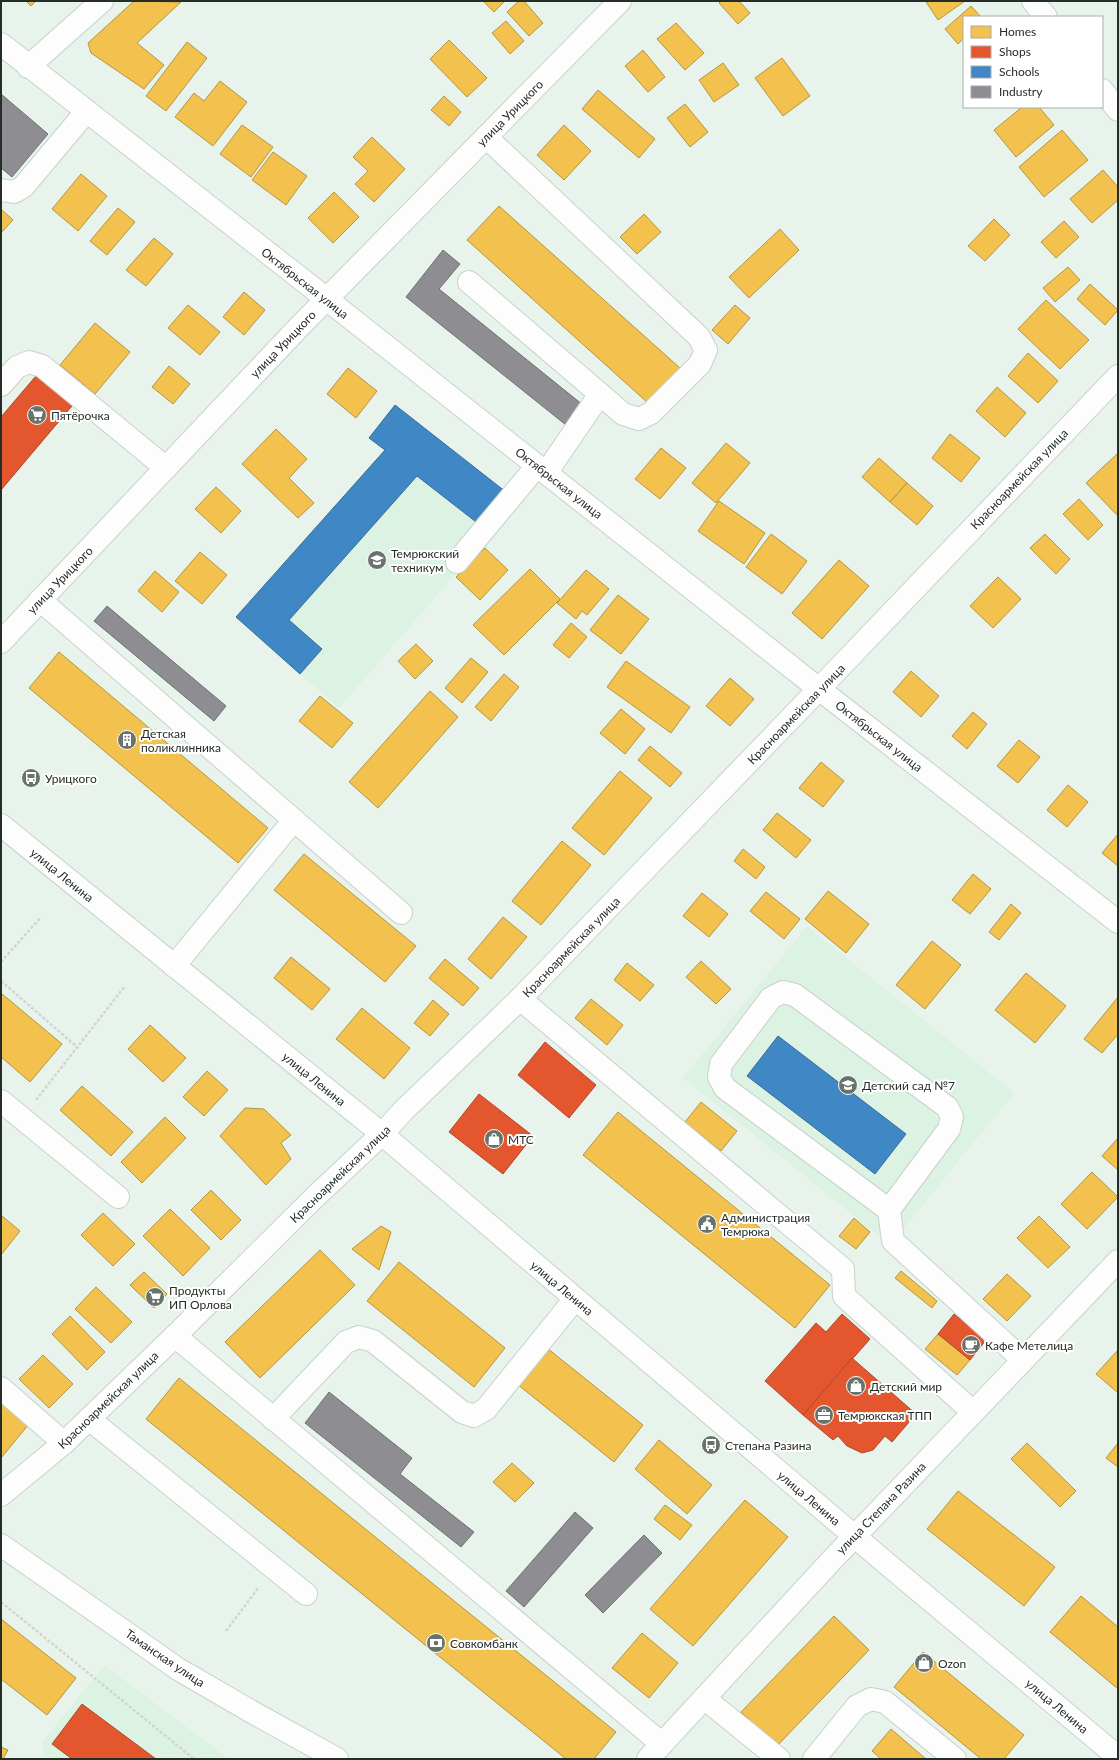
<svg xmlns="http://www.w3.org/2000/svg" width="1119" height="1760" font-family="Lato,sans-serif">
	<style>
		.built { fill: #dcf2e2 }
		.homes { fill: #f2c14e; stroke: #b49542 }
		.shops { fill: #e4572e; stroke: #ab4a2c }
		.schools { fill: #3f88c5; stroke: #376d96 }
		.industry { fill: #8d8d92; stroke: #6e7072 }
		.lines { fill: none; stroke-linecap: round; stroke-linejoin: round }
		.minor-casing { stroke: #c8d1ca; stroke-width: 24 }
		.path { stroke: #d1d5d2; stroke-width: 2.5; stroke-dasharray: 3 2; stroke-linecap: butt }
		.minor { stroke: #fcfdfc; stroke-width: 22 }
		.labels { text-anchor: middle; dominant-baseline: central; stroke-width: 4; stroke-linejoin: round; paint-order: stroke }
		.street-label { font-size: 12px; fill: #252d27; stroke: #fff }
		.poi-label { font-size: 12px; fill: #252d27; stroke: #fff; text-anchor: start }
	</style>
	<rect width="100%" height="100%" fill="#e8f4eb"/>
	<g class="built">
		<path d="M395,405L518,502L339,708L236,617L384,450L369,438Z"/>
		<path d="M807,926L1014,1093L890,1245L683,1078Z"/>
		<path d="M104,1665L229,1759H44L42,1743Z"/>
	</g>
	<g class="homes">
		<path d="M26,1H36L31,6Z"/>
		<path d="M134,1L181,2L137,43L164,65L144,89L91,53L88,43Z"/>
		<path d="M483,1H505L494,12Z"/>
		<path d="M519,1H524L543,23L529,36L507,12Z"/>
		<path d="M721,1H739L750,13L738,24L719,3Z"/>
		<path d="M928,1H965L938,20L926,2Z"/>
		<path d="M971,6L981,17H964V38L958,44L945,29Z"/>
		<path d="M506,21L524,41L510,54L492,33Z"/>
		<path d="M676,23L704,53L685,70L657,39Z"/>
		<path d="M449,40L487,78L467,97L430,59Z"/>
		<path d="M187,42L207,58L166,111L146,96Z"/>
		<path d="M643,50L665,77L648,92L625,66Z"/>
		<path d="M782,58L810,96L783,116L755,78Z"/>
		<path d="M723,63L739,85L714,102L699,80Z"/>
		<path d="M220,81L247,102L213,146L175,117L194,93L204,101Z"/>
		<path d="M598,90L655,139L639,158L582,109Z"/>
		<path d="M444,96L461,112L449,126L431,110Z"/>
		<path d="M685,104L708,132L690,147L667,118Z"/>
		<path d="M1022,107H1039L1054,125L1016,157L994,130Z"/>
		<path d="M242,125L273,147L251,177L220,154Z"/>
		<path d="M564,125L591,151L564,180L537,155Z"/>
		<path d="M1062,130L1088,160L1044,197L1019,167Z"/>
		<path d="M372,137L405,169L374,202L355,184L368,171L353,157Z"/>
		<path d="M273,152L307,176L286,205L252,180Z"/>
		<path d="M1103,170L1118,187V200L1092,223L1070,199Z"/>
		<path d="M81,174L107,196L78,231L52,209Z"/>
		<path d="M334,192L359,217L333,243L308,218Z"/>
		<path d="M499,206L680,368L648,403L467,240Z"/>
		<path d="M118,208L135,222L107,255L90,241Z"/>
		<path d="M1,209L13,220L1,233Z"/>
		<path d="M644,214L661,232L637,254L620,237Z"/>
		<path d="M994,219L1010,235L985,261L968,246Z"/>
		<path d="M1064,221L1079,237L1056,258L1041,242Z"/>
		<path d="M780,229L799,250L749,298L729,277Z"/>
		<path d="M154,238L173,254L146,286L126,270Z"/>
		<path d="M1068,267L1080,280L1055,302L1043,288Z"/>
		<path d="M1090,284L1118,310L1105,325L1077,299Z"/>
		<path d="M244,292L265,310L244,335L223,317Z"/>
		<path d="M1046,300L1089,340L1060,369L1018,329Z"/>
		<path d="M188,305L220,332L200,355L168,328Z"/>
		<path d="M735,305L750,318L728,344L712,330Z"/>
		<path d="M95,323L130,352L95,394L60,365Z"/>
		<path d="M1028,353L1058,381L1038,403L1008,376Z"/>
		<path d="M169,366L190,384L173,404L152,387Z"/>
		<path d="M348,368L377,391L356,418L327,394Z"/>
		<path d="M997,387L1026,413L1005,437L976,411Z"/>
		<path d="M276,429L307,459L289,478L314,503L298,518L242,464Z"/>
		<path d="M950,434L980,458L961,482L932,458Z"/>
		<path d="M726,443L750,463L716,503L692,483Z"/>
		<path d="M661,448L686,468L660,499L635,479Z"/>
		<path d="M1117,454L1118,455V516L1086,483Z"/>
		<path d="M879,458L907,483L890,502L862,477Z"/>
		<path d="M907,483L933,506L917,525L890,502Z"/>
		<path d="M216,487L241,511L221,533L195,509Z"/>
		<path d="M1079,499L1103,525L1088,540L1063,514Z"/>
		<path d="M719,501L765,533L744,564L698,531Z"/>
		<path d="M771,534L807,561L782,594L746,567Z"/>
		<path d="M1045,534L1070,559L1056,574L1030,548Z"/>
		<path d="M485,548L508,570L480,600L456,577Z"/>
		<path d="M200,552L227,575L202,604L175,581Z"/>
		<path d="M839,560L869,586L822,639L792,613Z"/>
		<path d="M530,569L560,599L504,655L473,625Z"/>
		<path d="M586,570L609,589L587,615L582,611L576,619L557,603Z"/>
		<path d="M155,571L179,592L162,612L138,591Z"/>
		<path d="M998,577L1021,599L993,628L970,606Z"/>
		<path d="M618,595L649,619L621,654L590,630Z"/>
		<path d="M571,623L587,637L569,658L553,645Z"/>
		<path d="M416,644L433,661L415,679L398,661Z"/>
		<path d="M59,652L268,828L238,863L29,688Z"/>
		<path d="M471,658L488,672L462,703L445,688Z"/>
		<path d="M626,661L690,707L671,733L607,687Z"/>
		<path d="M911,671L939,696L921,717L893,692Z"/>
		<path d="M504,674L519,687L491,721L475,707Z"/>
		<path d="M730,678L754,699L730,726L706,706Z"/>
		<path d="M430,691L458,717L378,808L349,782Z"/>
		<path d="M320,696L353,723L332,748L299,721Z"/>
		<path d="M621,709L645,729L625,754L600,733Z"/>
		<path d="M973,712L987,724L967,749L952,736Z"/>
		<path d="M1019,740L1040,757L1018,783L997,766Z"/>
		<path d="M650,746L682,773L670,787L638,760Z"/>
		<path d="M821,762L844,781L823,807L799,788Z"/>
		<path d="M620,771L652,798L604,855L572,828Z"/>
		<path d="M1068,785L1088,802L1067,827L1047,810Z"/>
		<path d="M777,813L811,840L796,858L763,830Z"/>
		<path d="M1118,834V866L1102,853Z"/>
		<path d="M562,841L591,865L541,925L512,901Z"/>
		<path d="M743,849L765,867L756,879L734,861Z"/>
		<path d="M304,854L416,946L385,982L274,890Z"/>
		<path d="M973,874L991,889L970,914L952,900Z"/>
		<path d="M828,891L869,924L846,953L805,919Z"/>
		<path d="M766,892L800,919L784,939L750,911Z"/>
		<path d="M702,893L728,914L709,937L683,916Z"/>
		<path d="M1011,904L1021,913L999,940L989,932Z"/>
		<path d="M503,917L527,937L491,979L468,959Z"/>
		<path d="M932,941L961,965L925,1009L896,985Z"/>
		<path d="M291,957L330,989L312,1010L274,978Z"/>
		<path d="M445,959L479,988L463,1006L429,978Z"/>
		<path d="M701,961L731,989L716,1004L686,977Z"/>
		<path d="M627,963L654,985L640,1001L614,980Z"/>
		<path d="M1026,973L1066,1006L1035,1043L995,1010Z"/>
		<path d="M1,993L62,1044L30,1082L1,1057Z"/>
		<path d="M1118,997V1034L1102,1053L1084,1039Z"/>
		<path d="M591,999L623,1025L607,1045L575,1018Z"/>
		<path d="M433,1000L449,1014L430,1036L414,1023Z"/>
		<path d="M362,1008L410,1048L384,1079L336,1039Z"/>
		<path d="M150,1025L186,1058L163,1082L128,1049Z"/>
		<path d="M207,1071L228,1090L204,1116L183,1097Z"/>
		<path d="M82,1086L133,1132L111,1156L60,1110Z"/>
		<path d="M701,1102L737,1131L721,1151L685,1122Z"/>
		<path d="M245,1108L264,1109L291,1135L281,1143L291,1159L266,1185L220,1136Z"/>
		<path d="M618,1112L830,1285L795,1328L583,1155Z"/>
		<path d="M165,1117L186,1138L142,1183L121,1162Z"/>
		<path d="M1118,1138V1170L1102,1156Z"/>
		<path d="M1092,1172L1118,1197L1087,1229L1061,1204Z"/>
		<path d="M211,1190L241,1220L221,1240L191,1210Z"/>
		<path d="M170,1209L210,1248L183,1276L143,1236Z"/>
		<path d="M103,1213L135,1244L113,1266L81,1235Z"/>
		<path d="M1,1215L20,1231L1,1255Z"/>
		<path d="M1039,1216L1070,1247L1048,1268L1017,1238Z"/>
		<path d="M854,1218L870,1232L856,1249L839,1236Z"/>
		<path d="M381,1226L391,1232L379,1270L352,1249Z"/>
		<path d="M320,1250L355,1285L260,1378L225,1342Z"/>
		<path d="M399,1262L505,1348L474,1387L367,1301Z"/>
		<path d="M901,1271L937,1301L932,1308L895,1278Z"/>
		<path d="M144,1272L167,1294L154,1308L130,1285Z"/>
		<path d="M1007,1274L1031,1296L1007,1321L983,1299Z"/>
		<path d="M96,1287L132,1322L111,1343L75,1309Z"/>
		<path d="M70,1316L105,1352L87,1370L52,1334Z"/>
		<path d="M938,1334L970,1360L957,1375L925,1349Z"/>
		<path d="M547,1348L643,1425L614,1462L517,1384Z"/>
		<path d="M1118,1350V1393L1096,1374Z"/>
		<path d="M43,1355L73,1384L49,1408L19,1379Z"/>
		<path d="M179,1378L616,1732L594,1759H566L146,1419Z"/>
		<path d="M1,1402L29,1424L1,1458Z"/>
		<path d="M659,1440L712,1485L687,1514L635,1469Z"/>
		<path d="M1027,1443L1076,1491L1060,1507L1011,1459Z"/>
		<path d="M1118,1443V1467L1106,1458Z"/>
		<path d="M512,1463L534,1483L515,1502L493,1482Z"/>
		<path d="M958,1491L1055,1567L1024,1606L927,1529Z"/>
		<path d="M745,1500L788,1537L693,1646L650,1609Z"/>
		<path d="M665,1505L692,1525L680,1540L654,1519Z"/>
		<path d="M1081,1596L1118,1627V1689L1050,1632Z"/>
		<path d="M834,1616L869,1650L777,1746L741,1712Z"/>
		<path d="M1,1619L76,1678L47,1715L1,1679Z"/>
		<path d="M642,1633L678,1663L649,1698L612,1668Z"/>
		<path d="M923,1652L1024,1735L1004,1759H981L894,1687Z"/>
		<path d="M891,1729L926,1759H881L872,1751Z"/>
		<path d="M1,1747L8,1750L3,1759H1Z"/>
	</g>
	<g class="shops">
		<path d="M41,370L77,400L1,490V417Z"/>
		<path d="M545,1042L596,1085L569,1118L518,1075Z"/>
		<path d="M479,1094L533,1136L503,1174L449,1132Z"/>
		<path d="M842,1314L870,1339L803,1415L765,1381L816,1323L826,1332Z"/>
		<path d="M954,1314L986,1340L970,1360L938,1334Z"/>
		<path d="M852,1358L916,1414L892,1442L885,1436L873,1450L862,1453L847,1446L838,1436L833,1440L803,1415Z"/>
		<path d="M82,1704L156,1759H72L52,1744Z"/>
	</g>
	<g class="schools">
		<path d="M395,405L506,492L480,525L417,476L289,620L322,649L300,674L236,617L385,450L369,438Z"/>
		<path d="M778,1036L906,1134L875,1174L747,1076Z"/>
	</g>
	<g class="industry">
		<path d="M1,94L48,134L12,177L1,168Z"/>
		<path d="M443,250L460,264L439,289L583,405L566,425L406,297Z"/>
		<path d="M107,606L226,706L214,721L94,621Z"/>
		<path d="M329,1392L412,1458L400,1474L474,1532L461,1547L305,1423Z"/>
		<path d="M575,1512L593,1528L524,1607L506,1591Z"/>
		<path d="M644,1535L662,1553L603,1613L585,1595Z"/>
	</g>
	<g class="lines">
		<defs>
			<g id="minor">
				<path d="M1033,1L1046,17"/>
				<path d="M1,44L300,278L819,689L1118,922"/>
				<path d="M28,67L102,1"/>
				<path d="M1102,90L1118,110"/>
				<path d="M486,137L699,337L706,350L700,364L651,413L639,419L623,414L600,394"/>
				<path d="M1,190L14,192L23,187L86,112"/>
				<path d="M469,282L600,394L546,473"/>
				<path d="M1,385L17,367L29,362L42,366L166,468"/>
				<path d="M457,562L537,466"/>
				<path d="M40,600L401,913"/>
				<path d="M1,642L299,327L620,1"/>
				<path d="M1,825L382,1134L886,1563L1118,1757"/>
				<path d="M174,966L294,820"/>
				<path d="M520,999L843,1269L844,1296L973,1412"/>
				<path d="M1,1101L118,1197"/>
				<path d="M889,1210L725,1088L719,1077L721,1064L771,998L783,992L795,995L947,1107L952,1117L949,1129L889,1210L893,1241L1023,1360"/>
				<path d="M175,1336L662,1744"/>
				<path d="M1,1388L64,1443"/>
				<path d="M89,1419L306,1594"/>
				<path d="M273,1419L346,1342L359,1337L373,1341L462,1412L474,1416L486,1409L575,1299"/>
				<path d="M1,1495L64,1443L175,1336L315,1197L382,1134L405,1109L520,999L819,689L1118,376"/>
				<path d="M1,1545L178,1669L252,1712L337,1759"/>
				<path d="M704,1698L779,1759"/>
				<path d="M648,1759L831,1561L1118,1261"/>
				<path d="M814,1759L857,1706L871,1699L885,1702L955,1759"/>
			</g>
		</defs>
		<use href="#minor" class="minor-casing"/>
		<g class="path">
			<path d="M1,962L41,917"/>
			<path d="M1,981L77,1047"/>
			<path d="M36,1100L125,986"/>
			<path d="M1,1602L194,1759"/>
			<path d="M226,1631L259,1587"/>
		</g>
		<use href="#minor" class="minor"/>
	</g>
	<defs>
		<symbol id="supermarket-disc" viewBox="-11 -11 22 22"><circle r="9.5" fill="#69736c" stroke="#fff"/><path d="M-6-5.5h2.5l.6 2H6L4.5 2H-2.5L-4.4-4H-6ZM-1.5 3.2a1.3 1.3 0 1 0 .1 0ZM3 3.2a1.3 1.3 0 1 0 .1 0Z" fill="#fff"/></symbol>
		<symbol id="university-disc" viewBox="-11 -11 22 22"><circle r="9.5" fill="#69736c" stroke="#fff"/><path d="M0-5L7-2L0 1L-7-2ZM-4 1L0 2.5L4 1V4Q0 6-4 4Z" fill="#fff"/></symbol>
		<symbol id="building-disc" viewBox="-11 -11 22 22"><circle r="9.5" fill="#69736c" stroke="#fff"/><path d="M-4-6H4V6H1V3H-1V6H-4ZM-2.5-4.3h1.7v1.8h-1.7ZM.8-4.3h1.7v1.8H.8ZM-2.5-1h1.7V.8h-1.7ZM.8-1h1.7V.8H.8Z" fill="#fff"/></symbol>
		<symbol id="bus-disc" viewBox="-11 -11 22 22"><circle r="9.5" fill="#69736c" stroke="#fff"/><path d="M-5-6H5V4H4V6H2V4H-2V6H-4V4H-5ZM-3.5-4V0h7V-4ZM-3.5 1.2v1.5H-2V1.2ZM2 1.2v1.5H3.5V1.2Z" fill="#fff"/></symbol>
		<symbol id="school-disc" viewBox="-11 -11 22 22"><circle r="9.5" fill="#69736c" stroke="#fff"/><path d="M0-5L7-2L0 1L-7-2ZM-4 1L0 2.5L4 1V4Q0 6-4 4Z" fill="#fff"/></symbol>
		<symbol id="shop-disc" viewBox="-11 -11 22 22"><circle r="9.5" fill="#69736c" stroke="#fff"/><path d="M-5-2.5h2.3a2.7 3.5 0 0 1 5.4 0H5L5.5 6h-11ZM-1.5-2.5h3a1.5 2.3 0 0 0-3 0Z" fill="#fff"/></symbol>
		<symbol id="civic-disc" viewBox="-11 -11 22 22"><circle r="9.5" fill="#69736c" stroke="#fff"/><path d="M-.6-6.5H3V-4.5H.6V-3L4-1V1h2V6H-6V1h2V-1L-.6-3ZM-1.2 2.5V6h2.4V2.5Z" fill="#fff"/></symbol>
		<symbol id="cafe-disc" viewBox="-11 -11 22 22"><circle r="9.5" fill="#69736c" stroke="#fff"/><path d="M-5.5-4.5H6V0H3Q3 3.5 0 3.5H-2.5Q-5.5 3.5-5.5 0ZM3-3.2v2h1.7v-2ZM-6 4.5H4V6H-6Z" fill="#fff"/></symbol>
		<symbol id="office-disc" viewBox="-11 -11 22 22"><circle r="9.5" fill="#69736c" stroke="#fff"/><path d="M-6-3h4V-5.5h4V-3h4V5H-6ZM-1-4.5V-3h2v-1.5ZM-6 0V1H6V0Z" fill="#fff"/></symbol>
		<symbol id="bank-disc" viewBox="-11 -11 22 22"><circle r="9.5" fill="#69736c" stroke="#fff"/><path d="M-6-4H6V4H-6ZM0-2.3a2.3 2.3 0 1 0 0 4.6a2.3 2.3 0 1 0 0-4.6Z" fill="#fff"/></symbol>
	</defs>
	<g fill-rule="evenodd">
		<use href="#supermarket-disc" x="26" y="404" width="22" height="22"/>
		<use href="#university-disc" x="366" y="549" width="22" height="22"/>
		<use href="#building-disc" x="116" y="729" width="22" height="22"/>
		<use href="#bus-disc" x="20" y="767" width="22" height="22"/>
		<use href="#school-disc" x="837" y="1074" width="22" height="22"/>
		<use href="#shop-disc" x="483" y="1128" width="22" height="22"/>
		<use href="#civic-disc" x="696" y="1213" width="22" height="22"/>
		<use href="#supermarket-disc" x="144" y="1286" width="22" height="22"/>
		<use href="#cafe-disc" x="960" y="1334" width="22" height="22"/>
		<use href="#shop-disc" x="845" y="1375" width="22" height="22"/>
		<use href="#office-disc" x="813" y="1404" width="22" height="22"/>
		<use href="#bus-disc" x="700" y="1434" width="22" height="22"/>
		<use href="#bank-disc" x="425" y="1632" width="22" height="22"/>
		<use href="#shop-disc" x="913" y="1652" width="22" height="22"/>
	</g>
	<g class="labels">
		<g class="street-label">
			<text transform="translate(510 113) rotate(-45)">улица Урицкого</text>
			<text transform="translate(305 283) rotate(38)">Октябрьская улица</text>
			<text transform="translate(283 344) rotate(-46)">улица Урицкого</text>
			<text transform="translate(1019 479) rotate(-46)">Красноармейская улица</text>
			<text transform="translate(559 483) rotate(38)">Октябрьская улица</text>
			<text transform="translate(60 580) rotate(-46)">улица Урицкого</text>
			<text transform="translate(796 714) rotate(-46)">Красноармейская улица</text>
			<text transform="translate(879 736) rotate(38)">Октябрьская улица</text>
			<text transform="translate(62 875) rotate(39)">улица Ленина</text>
			<text transform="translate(571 947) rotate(-46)">Красноармейская улица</text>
			<text transform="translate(314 1079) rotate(39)">улица Ленина</text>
			<text transform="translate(340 1174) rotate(-44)">Красноармейская улица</text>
			<text transform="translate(562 1288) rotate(40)">улица Ленина</text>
			<text transform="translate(108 1400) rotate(-44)">Красноармейская улица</text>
			<text transform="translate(809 1498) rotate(40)">улица Ленина</text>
			<text transform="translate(881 1508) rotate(-46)">улица Степана Разина</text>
			<text transform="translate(165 1658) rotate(34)">Таманская улица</text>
			<text transform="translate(1057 1706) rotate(40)">улица Ленина</text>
		</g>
		<g class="poi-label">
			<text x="51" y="415">Пятёрочка</text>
			<text x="391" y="553">Темрюкский<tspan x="391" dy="14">техникум</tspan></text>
			<text x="141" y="733">Детская<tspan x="141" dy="14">поликлинника</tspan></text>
			<text x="45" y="778">Урицкого</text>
			<text x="862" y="1085">Детский сад №7</text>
			<text x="508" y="1139">МТС</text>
			<text x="721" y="1217">Администрация<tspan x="721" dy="14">Темрюка</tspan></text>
			<text x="169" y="1290">Продукты<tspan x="169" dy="14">ИП Орлова</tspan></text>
			<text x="985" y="1345">Кафе Метелица</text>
			<text x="870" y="1386">Детский мир</text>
			<text x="838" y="1415">Темрюкская ТПП</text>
			<text x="725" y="1445">Степана Разина</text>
			<text x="450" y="1643">Совкомбанк</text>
			<text x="938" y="1663">Ozon</text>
		</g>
	</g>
	<rect width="1119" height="1760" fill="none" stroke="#252d27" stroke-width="4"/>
	<rect x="963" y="16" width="140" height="92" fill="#ffffff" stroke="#a8aba9"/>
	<rect x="971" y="26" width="20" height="12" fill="#f2c14e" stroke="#a8aba9"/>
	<text x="999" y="36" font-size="12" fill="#252d27">Homes</text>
	<rect x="971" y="46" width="20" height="12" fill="#e4572e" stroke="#a8aba9"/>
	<text x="999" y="56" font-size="12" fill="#252d27">Shops</text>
	<rect x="971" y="66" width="20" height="12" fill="#3f88c5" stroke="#a8aba9"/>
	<text x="999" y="76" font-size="12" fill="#252d27">Schools</text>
	<rect x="971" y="86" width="20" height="12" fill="#8d8d92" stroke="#a8aba9"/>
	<text x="999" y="96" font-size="12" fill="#252d27">Industry</text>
</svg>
